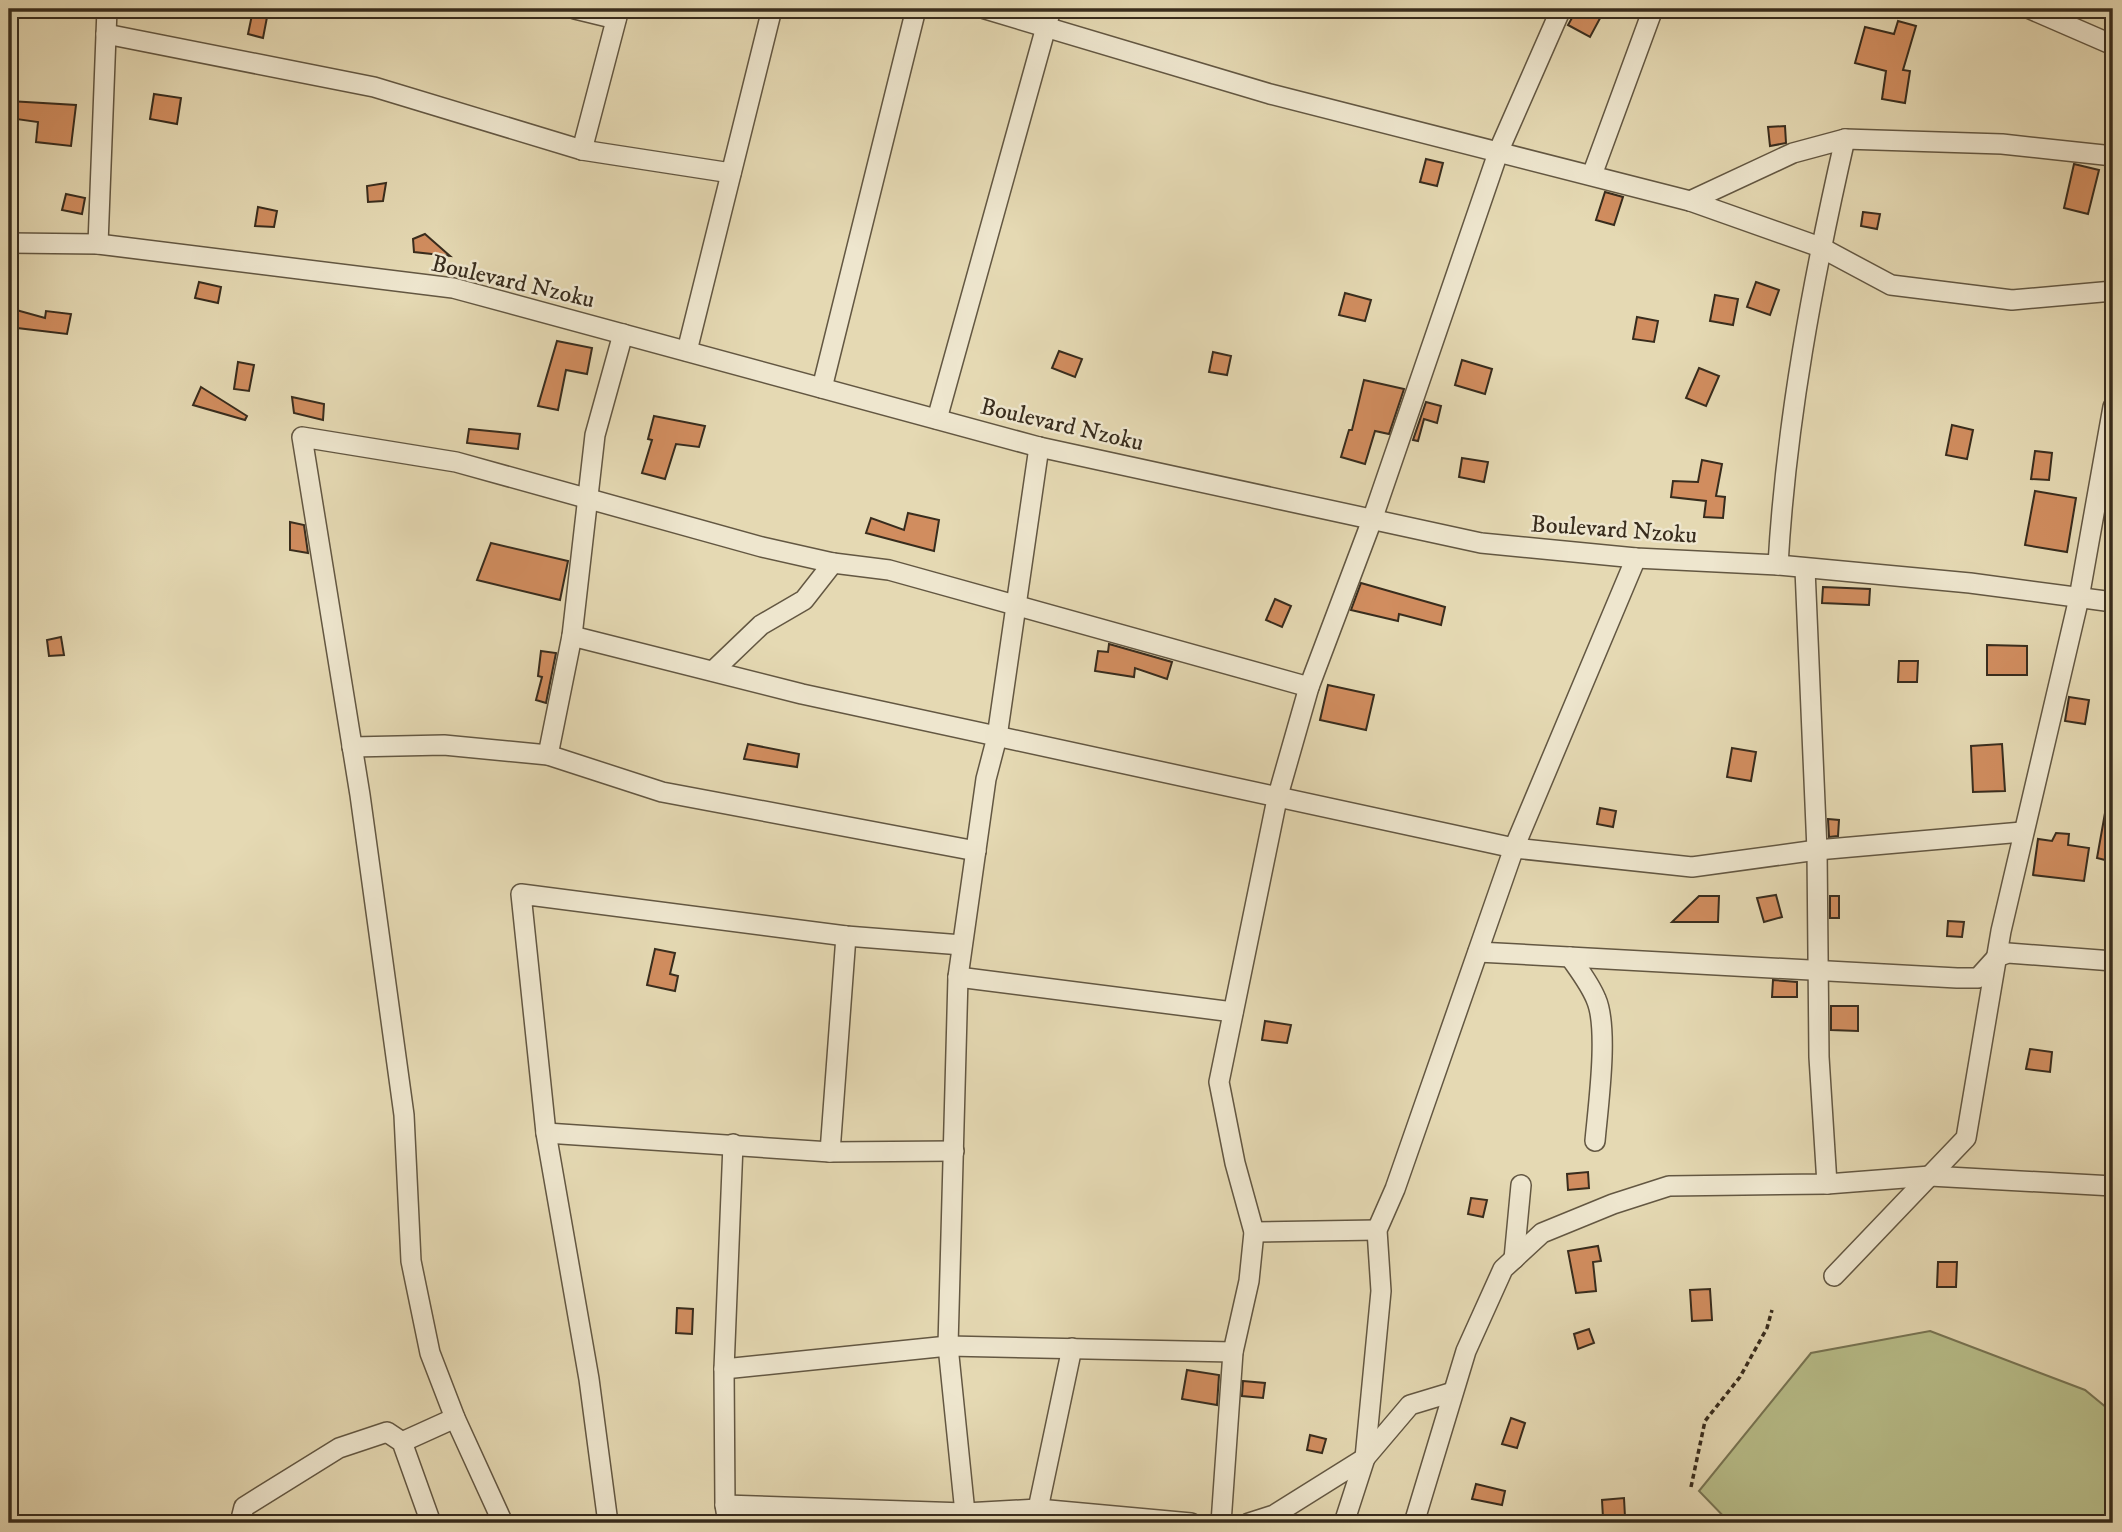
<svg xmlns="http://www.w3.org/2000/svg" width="2122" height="1532" font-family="'IM FELL DW Pica',serif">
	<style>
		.green { fill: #b8be8a; stroke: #787554; stroke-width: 2 }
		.building { fill: #d18d5f; stroke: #382c1d; stroke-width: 2 }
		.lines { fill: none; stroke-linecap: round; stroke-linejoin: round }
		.minor-casing { stroke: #635742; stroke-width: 22 }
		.path { stroke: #382c1d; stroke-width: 3.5; stroke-dasharray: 5 3.5; stroke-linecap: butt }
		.minor { stroke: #eee6ce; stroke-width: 19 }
		.labels { text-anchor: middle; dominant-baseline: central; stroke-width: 5; stroke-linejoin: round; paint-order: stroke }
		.street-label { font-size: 24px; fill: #382c1d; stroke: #eee6ce }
	</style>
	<rect width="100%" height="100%" fill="#e5d9b3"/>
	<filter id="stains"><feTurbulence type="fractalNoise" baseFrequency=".00286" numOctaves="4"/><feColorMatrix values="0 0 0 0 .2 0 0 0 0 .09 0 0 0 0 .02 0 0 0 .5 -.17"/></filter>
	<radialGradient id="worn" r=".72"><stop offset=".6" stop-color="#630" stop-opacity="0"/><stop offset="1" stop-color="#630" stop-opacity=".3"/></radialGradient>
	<path class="green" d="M1930,1331L2085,1390L2113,1413V1523H1730L1699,1491L1811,1353Z"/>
	<g class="building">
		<path d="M1577,9H1605L1590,37L1568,25Z"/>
		<path d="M253,10L268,12L263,38L248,34Z"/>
		<path d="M1898,21L1916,26L1903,70L1910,71L1905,103L1882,99L1886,71L1855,63L1865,27L1894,34Z"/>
		<path d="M154,94L181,98L177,124L150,119Z"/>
		<path d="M9,101L76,105L71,146L36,142L38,122L9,118Z"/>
		<path d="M1785,126L1786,143L1770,146L1768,127Z"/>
		<path d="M1426,159L1443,163L1437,186L1420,182Z"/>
		<path d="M2074,164L2099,170L2088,214L2064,208Z"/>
		<path d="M386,183L383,201L368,202L367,186Z"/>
		<path d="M1605,192L1623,197L1614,225L1596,220Z"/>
		<path d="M66,194L85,198L82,214L62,210Z"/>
		<path d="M258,207L277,211L274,227L255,226Z"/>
		<path d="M1863,212L1880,214L1877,229L1861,226Z"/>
		<path d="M425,234L450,256L414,252L413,239Z"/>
		<path d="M199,282L221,287L218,303L195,298Z"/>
		<path d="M1756,282L1779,290L1770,315L1747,307Z"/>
		<path d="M1345,293L1371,300L1365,321L1339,315Z"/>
		<path d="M1715,295L1738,299L1733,325L1710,321Z"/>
		<path d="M9,308L45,318L46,311L71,314L67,334L9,327Z"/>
		<path d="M1637,317L1658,321L1654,342L1633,339Z"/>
		<path d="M557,341L592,348L587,374L566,370L558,410L538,406Z"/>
		<path d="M1059,351L1082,359L1075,377L1052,368Z"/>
		<path d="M1213,352L1231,356L1227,375L1209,372Z"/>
		<path d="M1462,360L1492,369L1485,394L1455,385Z"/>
		<path d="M238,362L254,365L249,391L234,389Z"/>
		<path d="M1699,368L1719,376L1706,406L1686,398Z"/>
		<path d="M1364,380L1404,389L1389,434L1375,431L1365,464L1341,457L1349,430H1352Z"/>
		<path d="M201,387L247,416L245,420L193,405Z"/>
		<path d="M292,397L324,404L323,420L294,413Z"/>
		<path d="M1426,402L1441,406L1437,423L1424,419L1418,441L1413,440Z"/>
		<path d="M654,416L705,426L699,447L676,444L665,479L642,473L652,440L648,439Z"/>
		<path d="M1952,425L1973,430L1967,459L1946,455Z"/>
		<path d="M469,429L520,434L518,449L467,443Z"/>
		<path d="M2035,451L2052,453L2049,480L2031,479Z"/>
		<path d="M1462,458L1488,462L1484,482L1459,477Z"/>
		<path d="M1702,460L1722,464L1716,496L1725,497L1723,518L1704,517L1706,501L1671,497L1673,481L1698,482Z"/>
		<path d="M2035,491L2076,498L2067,552L2025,545Z"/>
		<path d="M908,513L939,520L934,551L866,533L871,518L904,530Z"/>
		<path d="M290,522L304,525L308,553L290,550Z"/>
		<path d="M491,543L568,561L560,600L477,580Z"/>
		<path d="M1361,583L1445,607L1441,625L1399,614L1398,621L1351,610Z"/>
		<path d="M1823,587L1870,589L1869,605L1822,603Z"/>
		<path d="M1275,599L1291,606L1282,627L1266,620Z"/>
		<path d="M61,637L64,655L49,656L47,640Z"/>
		<path d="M1109,644L1172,662L1167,679L1135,668L1134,677L1095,671L1098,651L1108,652Z"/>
		<path d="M1987,645L2027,646V675H1987Z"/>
		<path d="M541,651L556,653L546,703L536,700L542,677L538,676Z"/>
		<path d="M1899,661H1918L1917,682H1898Z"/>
		<path d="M1328,685L1374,695L1366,730L1320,720Z"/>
		<path d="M2069,697L2089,700L2085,724L2065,721Z"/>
		<path d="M748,744L799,754L797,767L744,759Z"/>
		<path d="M2002,744L2005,791L1973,792L1971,746Z"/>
		<path d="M1732,748L1756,752L1751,781L1727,777Z"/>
		<path d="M1600,808L1616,811L1613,827L1597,824Z"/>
		<path d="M2105,813H2113V862L2097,858Z"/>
		<path d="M1828,819L1839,820L1838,836L1829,837Z"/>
		<path d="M2056,833L2069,834L2068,845L2089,848L2084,881L2033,875L2038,839L2052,841Z"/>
		<path d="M1776,895L1782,917L1764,922L1757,898Z"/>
		<path d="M1699,896H1719L1718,922H1672Z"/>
		<rect x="1830" y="896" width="9" height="22"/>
		<path d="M1948,921L1964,922L1962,937L1947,936Z"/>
		<path d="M655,949L675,953L670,974L678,976L675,991L647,985Z"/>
		<path d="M1773,980L1797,982V997H1772Z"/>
		<path d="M1831,1006H1858V1031L1831,1030Z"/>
		<path d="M1265,1021L1291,1025L1287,1043L1262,1040Z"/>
		<path d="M2030,1049L2052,1052L2050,1072L2026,1069Z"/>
		<path d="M1588,1172L1589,1188L1568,1190L1567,1174Z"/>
		<path d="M1471,1198L1487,1200L1483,1217L1468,1214Z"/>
		<path d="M1598,1246L1601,1261L1593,1262L1596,1291L1576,1293L1568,1251Z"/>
		<path d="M1938,1262H1957L1956,1287H1937Z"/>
		<path d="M1710,1289L1712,1320L1692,1321L1690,1290Z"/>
		<path d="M677,1308L693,1309L692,1334L676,1333Z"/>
		<path d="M1589,1329L1594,1343L1578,1349L1574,1334Z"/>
		<path d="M1187,1370L1219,1375L1217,1405L1182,1399Z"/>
		<path d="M1243,1381L1265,1383L1263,1398L1242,1396Z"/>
		<path d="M1511,1418L1525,1423L1517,1448L1502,1444Z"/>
		<path d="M1310,1435L1326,1439L1322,1453L1307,1450Z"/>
		<path d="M1476,1484L1505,1491L1502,1505L1472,1499Z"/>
		<path d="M1624,1498L1625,1517L1603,1518L1602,1500Z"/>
	</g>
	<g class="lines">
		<defs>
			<g id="minor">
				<path d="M575,9L616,19"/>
				<path d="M985,9L1270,94L1690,201L1793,153L1845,139L2002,144L2113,156"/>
				<path d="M2030,9L2113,45"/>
				<path d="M106,34L374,87L582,150L731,173"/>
				<path d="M582,150L619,9"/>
				<path d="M1592,175L1653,9"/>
				<path d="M1690,201L1820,247L1891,285L2012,300L2113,291"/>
				<path d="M9,243L98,244L453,288L1039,447L1481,543L1636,558L1778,565L1970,583L2113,602"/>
				<path d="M98,244L107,9"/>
				<path d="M687,351L772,9"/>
				<path d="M822,388L916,9"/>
				<path d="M937,419L1051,9"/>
				<path d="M1778,565C1786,422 1813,279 1845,139"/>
				<path d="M1805,569L1817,850L1819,1057L1827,1184"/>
				<path d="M572,636L802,694L1514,848L1692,867L1817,850L2022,832"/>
				<path d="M713,671L761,625L804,600L833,563"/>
				<path d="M352,747L444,745L548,755L662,792L976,851"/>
				<path d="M548,755L572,636L595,435L623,334"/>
				<path d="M1478,952L1957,978H1978L1997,957L2008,953L2113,961"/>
				<path d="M1570,957C1579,970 1590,984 1596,999C1609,1028 1598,1107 1595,1141"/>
				<path d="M958,977L1233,1012"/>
				<path d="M546,1133L830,1152L954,1151"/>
				<path d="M830,1152L846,936"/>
				<path d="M1254,1232L1377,1230"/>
				<path d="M1514,1259L1521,1185"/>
				<path d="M1834,1276L1966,1138L2001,931L2079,598L2113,407"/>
				<path d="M724,1369L948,1346L1233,1352"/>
				<path d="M402,1442L455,1418"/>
				<path d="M725,1505L965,1513L1038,1509L1191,1523"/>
				<path d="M965,1513L948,1346L958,977L986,779L997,737L1039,447"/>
				<path d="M240,1523L244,1507L339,1448L387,1432L402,1442L431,1523"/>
				<path d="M503,1523L455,1418L430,1353L411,1261L404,1115L360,795L302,437L456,462L762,547L833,563L889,570L1309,687"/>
				<path d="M608,1523L589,1379L546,1133L521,894L846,936L962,945"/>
				<path d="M728,1523L725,1505L724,1369L733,1144"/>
				<path d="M1035,1523L1072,1348"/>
				<path d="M1221,1523L1233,1352L1249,1281L1254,1232L1235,1163L1219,1082L1277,799L1309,687L1372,520L1499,150L1561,9"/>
				<path d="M1249,1523L1274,1515L1365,1458L1410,1405L1453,1392"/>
				<path d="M1344,1523L1365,1458L1381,1291L1377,1230L1395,1189L1514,848L1636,558"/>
				<path d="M1414,1523L1466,1351L1503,1269L1542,1233L1613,1204L1669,1186L1827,1184L1930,1176L2113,1186"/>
			</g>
		</defs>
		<use href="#minor" class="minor-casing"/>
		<path class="path" d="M1691,1487L1705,1421L1740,1377L1767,1328L1772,1310"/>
		<use href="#minor" class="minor"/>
	</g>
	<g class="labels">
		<g class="street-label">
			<text transform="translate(513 282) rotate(13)">Boulevard Nzoku</text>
			<text transform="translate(1062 425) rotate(13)">Boulevard Nzoku</text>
			<text transform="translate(1614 530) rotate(4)">Boulevard Nzoku</text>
		</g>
	</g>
	<rect width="2122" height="1532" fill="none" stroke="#e5d9b3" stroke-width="35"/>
	<rect x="10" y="10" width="2101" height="1511" fill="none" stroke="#382c1d" stroke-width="3.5"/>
	<rect x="18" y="18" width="2087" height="1497" fill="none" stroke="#382c1d" stroke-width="2"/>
	<rect width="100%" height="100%" filter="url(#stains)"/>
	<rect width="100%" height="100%" fill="url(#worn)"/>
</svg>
